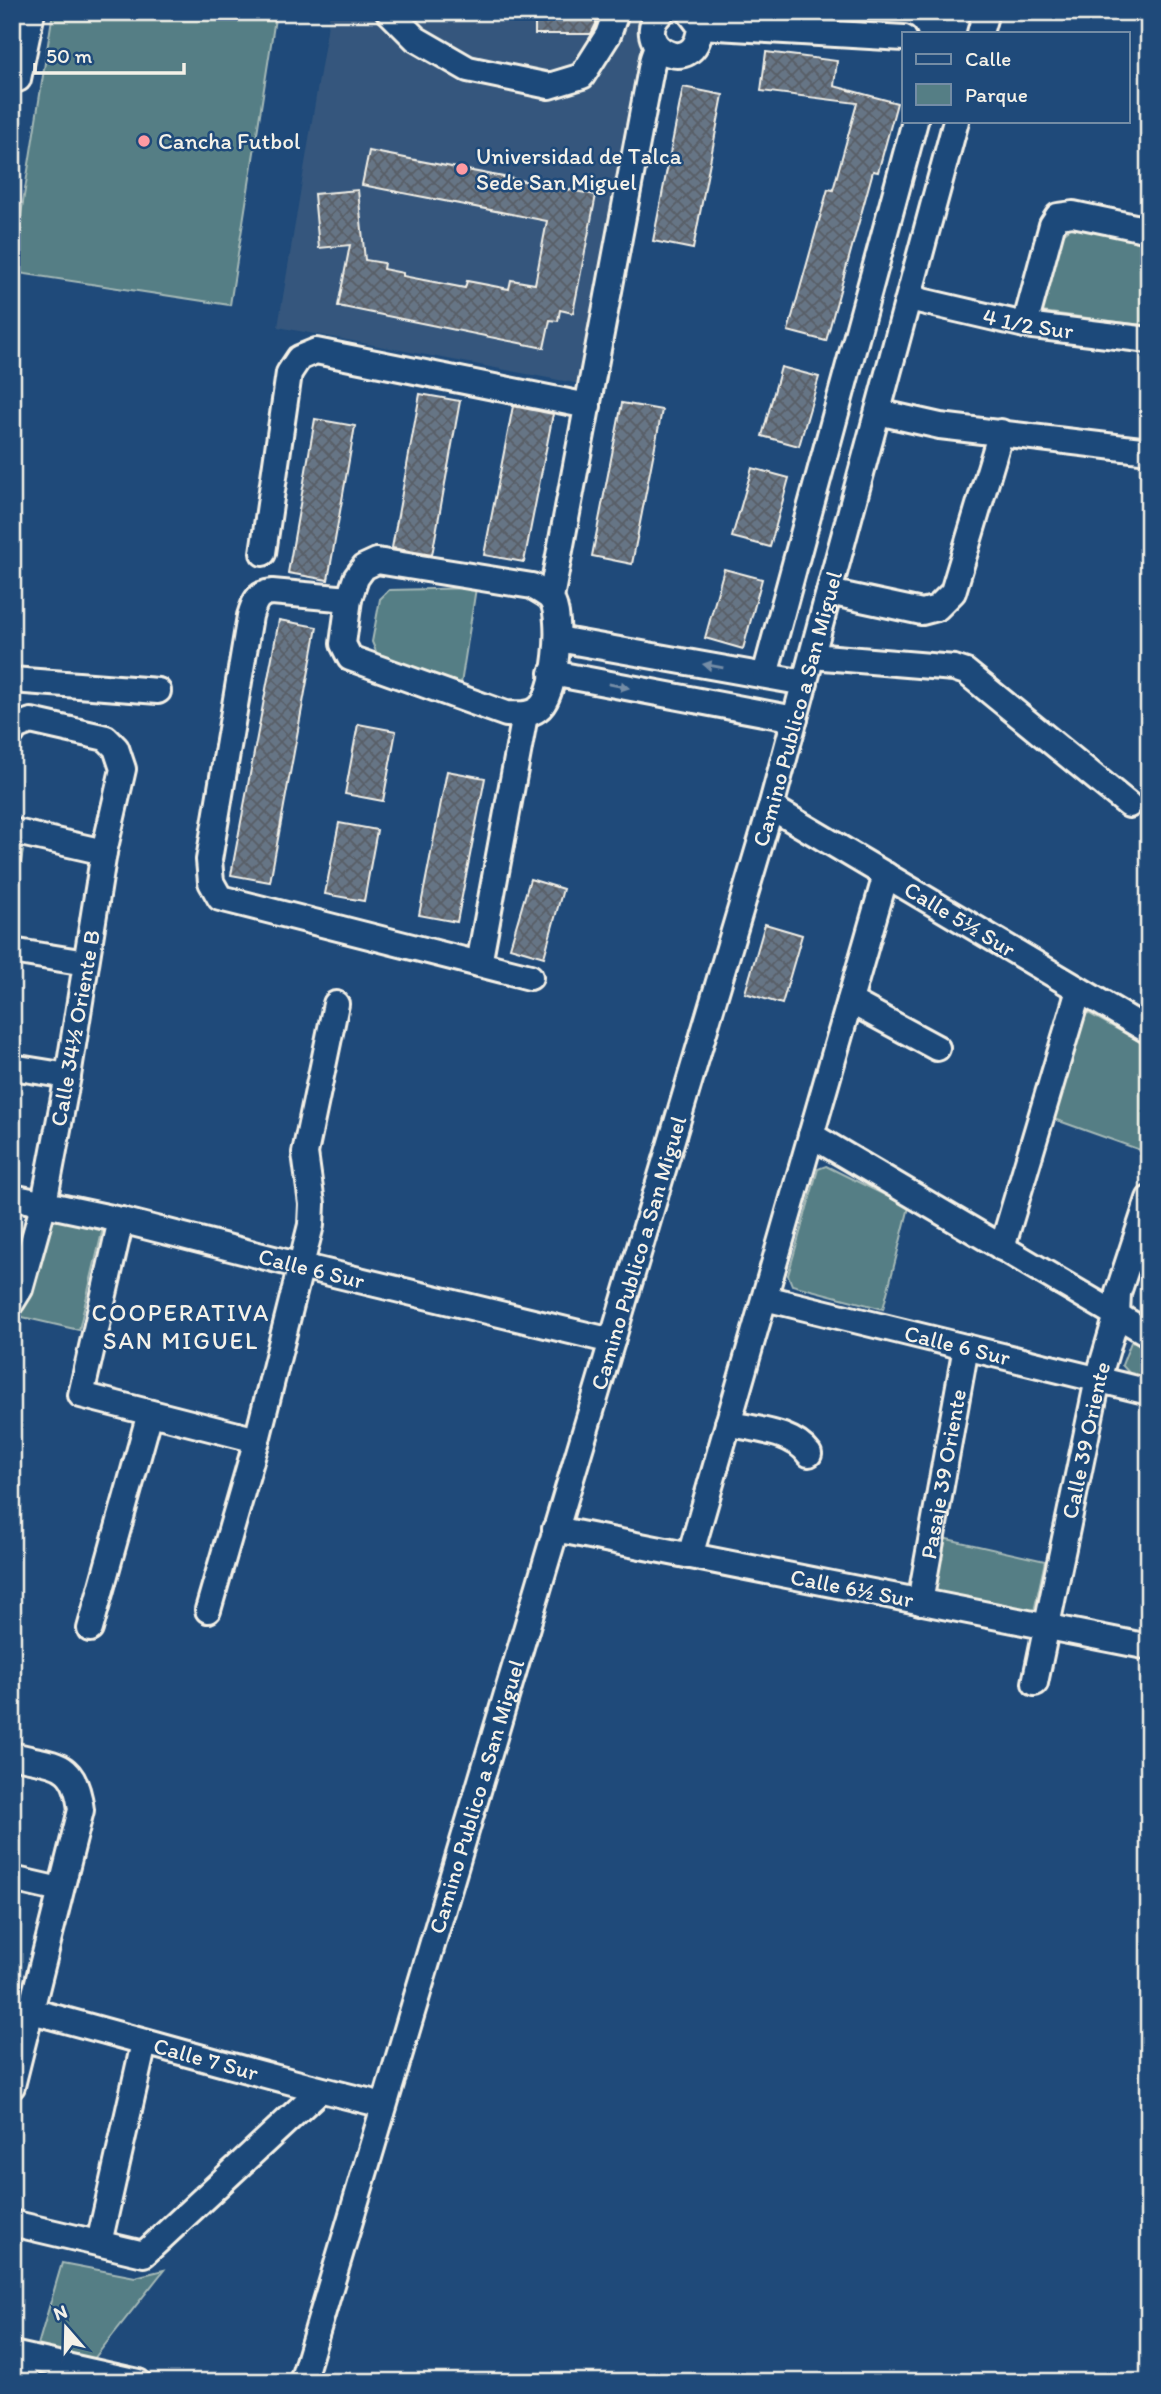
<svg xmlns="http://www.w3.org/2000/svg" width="1161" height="2394" font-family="Itim,sans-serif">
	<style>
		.built { fill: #34577d }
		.grass { fill: url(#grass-tufts); stroke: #a4b8b6; stroke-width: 2 }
		.park { fill: #557e85; stroke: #a4b8b6; stroke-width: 2 }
		.building { fill: url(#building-cross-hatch); stroke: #f4f1e8; stroke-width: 2 }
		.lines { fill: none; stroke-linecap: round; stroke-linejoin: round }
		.minor-casing { stroke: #f4f1e8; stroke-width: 30 }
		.minor { stroke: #1f4a7a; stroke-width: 24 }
		.oneway { fill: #748da6 }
		.poi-dot { fill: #ff9aa2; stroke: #1f4a7a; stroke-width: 2.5 }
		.labels { text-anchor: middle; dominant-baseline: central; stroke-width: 5; stroke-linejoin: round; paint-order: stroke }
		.poi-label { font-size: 23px; fill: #f4f1e8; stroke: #1f4a7a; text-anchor: start }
		.street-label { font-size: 23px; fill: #f4f1e8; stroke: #1f4a7a }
		.neighbourhood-label { font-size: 24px; letter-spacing: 2px; fill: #f4f1e8; stroke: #1f4a7a }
	</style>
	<defs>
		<pattern id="grass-tufts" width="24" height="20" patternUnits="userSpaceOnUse" patternTransform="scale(1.75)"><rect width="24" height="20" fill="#557e85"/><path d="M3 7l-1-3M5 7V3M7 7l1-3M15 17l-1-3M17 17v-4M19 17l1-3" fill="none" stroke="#506669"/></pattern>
		<pattern id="building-cross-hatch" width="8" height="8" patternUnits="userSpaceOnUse" patternTransform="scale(1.75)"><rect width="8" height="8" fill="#667485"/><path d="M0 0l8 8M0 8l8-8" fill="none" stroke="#585e66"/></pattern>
	</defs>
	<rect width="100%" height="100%" fill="#1f4a7a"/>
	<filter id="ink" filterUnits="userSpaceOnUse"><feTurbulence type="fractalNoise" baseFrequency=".0143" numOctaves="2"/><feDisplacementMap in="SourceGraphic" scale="14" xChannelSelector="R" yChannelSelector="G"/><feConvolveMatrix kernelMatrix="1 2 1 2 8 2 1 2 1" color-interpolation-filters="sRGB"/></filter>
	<g filter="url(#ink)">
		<path class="built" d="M330,12H650L580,384L278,327Z"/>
		<path class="grass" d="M1140,1339L1149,1345V1380L1132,1376L1122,1365L1131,1342Z"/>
		<g class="park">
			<path d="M53,12H276L230,305L12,272Z"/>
			<path d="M1072,227L1149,239V326L1042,312L1038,305L1058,238Z"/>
			<path d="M476,588L461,684L377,654L372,642L380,599L389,590Z"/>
			<path d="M12,848L23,851L12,909Z"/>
			<path d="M1079,1008L1149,1047V1134L1143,1151L1051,1118Z"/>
			<path d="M826,1166L909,1207L883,1309L792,1285L788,1275L818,1169Z"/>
			<path d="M42,1213L103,1228L79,1330L18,1316Z"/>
			<path d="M938,1537L1045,1561L1033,1616L927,1591Z"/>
			<path d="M62,2263L135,2277L164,2270L93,2360L36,2352Z"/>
		</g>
		<g class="building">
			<path d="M535,12H596V24L591,34H535Z"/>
			<path d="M766,52L837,61L834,86L897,103L878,172L873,171L826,341L788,331L828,189L833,190L857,103L761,91Z"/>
			<path d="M683,87L723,95L693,249L653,241Z"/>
			<path d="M369,151L596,195L573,313L560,310L558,321L550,320L544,348L338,306L350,245L319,248L314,194L358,190L365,260L384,263L383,269L403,273V276L465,288L467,281L509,289L511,280L535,284L547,221L362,185Z"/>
			<path d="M781,367L819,377L799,446L762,436Z"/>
			<path d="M420,394L460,401L432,555L392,548Z"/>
			<path d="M622,403L662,410L632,564L592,556Z"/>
			<path d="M513,406L553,414L524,562L484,555Z"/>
			<path d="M315,419L355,426L328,580L288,573Z"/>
			<path d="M752,468L789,478L770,547L732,537Z"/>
			<path d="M724,569L762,579L743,649L705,638Z"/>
			<path d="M279,620L317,627L270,882L231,875Z"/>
			<path d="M358,724L396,731L383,801L345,794Z"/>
			<path d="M447,771L485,778L457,922L419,915Z"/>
			<path d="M339,823L377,830L364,901L325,894Z"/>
			<path d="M530,879L563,889L544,957L510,947Z"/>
			<path d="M765,924L802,935L782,1004L745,993Z"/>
		</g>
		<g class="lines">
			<defs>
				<g id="minor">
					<path d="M389,12L416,39L468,69L549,86L582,76L608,35L616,12"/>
					<path d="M662,12C626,44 697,83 700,26L690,13"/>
					<path d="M700,26L904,38"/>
					<path d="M980,33L986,12"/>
					<path d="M18,79L32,12"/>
					<path id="s1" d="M909,298L1025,325L1149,340"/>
					<path d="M1025,325L1052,225L1058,216L1073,214L1149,230"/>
					<path d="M878,412L940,426L1149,451"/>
					<path d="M263,553L289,373L299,358L316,351L588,406"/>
					<path d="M377,561L532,586C538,590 547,594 551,599C564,616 556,697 538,709C529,716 518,714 506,714L350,658L343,644L349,599L356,578L364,567Z"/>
					<path d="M829,592L922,612L937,608L953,592L1001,432"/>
					<path d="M551,598L653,58L657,47"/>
					<path d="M349,599L272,592C257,593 254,603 250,616L209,860L211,882L220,898L530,977"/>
					<path d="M558,639L805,683"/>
					<path d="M812,656L954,668L966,672L1129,805"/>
					<path d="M552,673L795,719"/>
					<path d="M765,675L915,121"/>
					<path d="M12,680L158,691"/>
					<path d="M12,733L15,727L31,721L106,738L116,748L123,769L104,852L68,1076L44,1203L20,1289L12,1302"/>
					<path d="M771,807L1149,1031"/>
					<path d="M12,831L104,852"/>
					<path d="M12,951L86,963"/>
					<path d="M479,964L525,715"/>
					<path d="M850,1001L937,1048"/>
					<path d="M12,1067L68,1076"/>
					<path d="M811,1135L1149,1334"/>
					<path id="s2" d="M12,1197L121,1220L301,1266L612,1341"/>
					<path d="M121,1220L81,1395L257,1440"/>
					<path d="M1002,1248L1079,990"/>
					<path id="s3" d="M765,1298L1149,1392"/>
					<path d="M728,1423C755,1430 792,1431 809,1454"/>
					<path d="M555,1529L1149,1647"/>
					<path d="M690,1556L886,875"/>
					<path id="s4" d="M920,1602L966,1347"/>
					<path d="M208,1610L257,1440L311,1225L312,1204L305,1153L336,1004"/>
					<path d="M90,1629L150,1413"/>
					<path id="s5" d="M1035,1683L1098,1379L1117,1315L1118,1293L1149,1199"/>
					<path d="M12,1755C55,1766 75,1759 81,1810L12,2086"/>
					<path d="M12,1879L60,1890"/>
					<path id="s6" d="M12,2006C136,2038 259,2076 384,2105"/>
					<path d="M12,2223L144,2254L320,2090"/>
					<path d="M99,2243L144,2043"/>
					<path d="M12,2354L138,2382"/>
					<path d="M12,2378L29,2382"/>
					<path id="s7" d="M302,2382L771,807L956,121"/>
				</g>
			</defs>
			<use href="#minor" class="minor-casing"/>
			<use href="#minor" class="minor"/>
		</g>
		<defs><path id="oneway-solid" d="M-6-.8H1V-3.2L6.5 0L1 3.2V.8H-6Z" transform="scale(1.75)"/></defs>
		<g class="oneway">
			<use href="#oneway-solid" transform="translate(713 666) rotate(-170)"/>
			<use href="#oneway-solid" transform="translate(619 686) rotate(11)"/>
		</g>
	</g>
	<g class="poi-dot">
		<circle cx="144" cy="141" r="7"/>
		<circle cx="462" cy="169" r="7"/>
	</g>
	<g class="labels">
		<g class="poi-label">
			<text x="158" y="141">Cancha Futbol</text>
			<text x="476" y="156">Universidad de Talca<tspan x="476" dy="26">Sede San Miguel</tspan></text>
		</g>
		<g class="street-label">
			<text stroke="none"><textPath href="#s1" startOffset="122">4 1/2 Sur</textPath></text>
			<text stroke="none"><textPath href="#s7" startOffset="1745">Camino Publico a San Miguel</textPath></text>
			<text transform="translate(960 919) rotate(31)">Calle 5½ Sur</text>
			<text transform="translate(75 1028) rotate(-80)">Calle 34½ Oriente B</text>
			<text stroke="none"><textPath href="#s7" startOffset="1178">Camino Publico a San Miguel</textPath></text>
			<text stroke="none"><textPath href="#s2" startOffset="308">Calle 6 Sur</textPath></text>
			<text stroke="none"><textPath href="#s3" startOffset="198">Calle 6 Sur</textPath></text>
			<text stroke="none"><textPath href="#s5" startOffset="248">Calle 39 Oriente</textPath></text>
			<text stroke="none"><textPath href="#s4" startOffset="130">Pasaje 39 Oriente</textPath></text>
			<text transform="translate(852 1588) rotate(11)">Calle 6½ Sur</text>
			<text stroke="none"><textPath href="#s7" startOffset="611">Camino Publico a San Miguel</textPath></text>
			<text stroke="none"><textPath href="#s6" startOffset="201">Calle 7 Sur</textPath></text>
		</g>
		<g class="neighbourhood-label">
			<text x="181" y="1312">COOPERATIVA<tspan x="181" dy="28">SAN MIGUEL</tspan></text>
		</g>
	</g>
	<rect width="1161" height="2394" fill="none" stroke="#1f4a7a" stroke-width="42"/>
	<rect x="21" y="21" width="1119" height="2352" fill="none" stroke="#f4f1e8" stroke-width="2.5" filter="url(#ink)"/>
	<rect x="902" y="32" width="228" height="91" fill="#1f4a7a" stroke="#748da6" stroke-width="2"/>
	<rect x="916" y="54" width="35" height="10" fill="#1f4a7a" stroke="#748da6" stroke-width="2"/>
	<text x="965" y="66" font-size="21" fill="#f4f1e8">Calle</text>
	<rect x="916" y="84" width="35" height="21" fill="#557e85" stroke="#748da6" stroke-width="2"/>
	<text x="965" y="102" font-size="21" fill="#f4f1e8">Parque</text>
	<g transform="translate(66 2328) rotate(340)" stroke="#1f4a7a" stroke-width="5" paint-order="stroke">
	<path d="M0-5L12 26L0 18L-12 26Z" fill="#f4f1e8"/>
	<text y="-10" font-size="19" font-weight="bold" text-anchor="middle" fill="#f4f1e8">N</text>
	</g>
	<path d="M35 63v10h149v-10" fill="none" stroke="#f4f1e8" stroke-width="3.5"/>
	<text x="46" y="63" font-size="21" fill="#f4f1e8" stroke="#1f4a7a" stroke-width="5" paint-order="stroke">50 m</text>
</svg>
